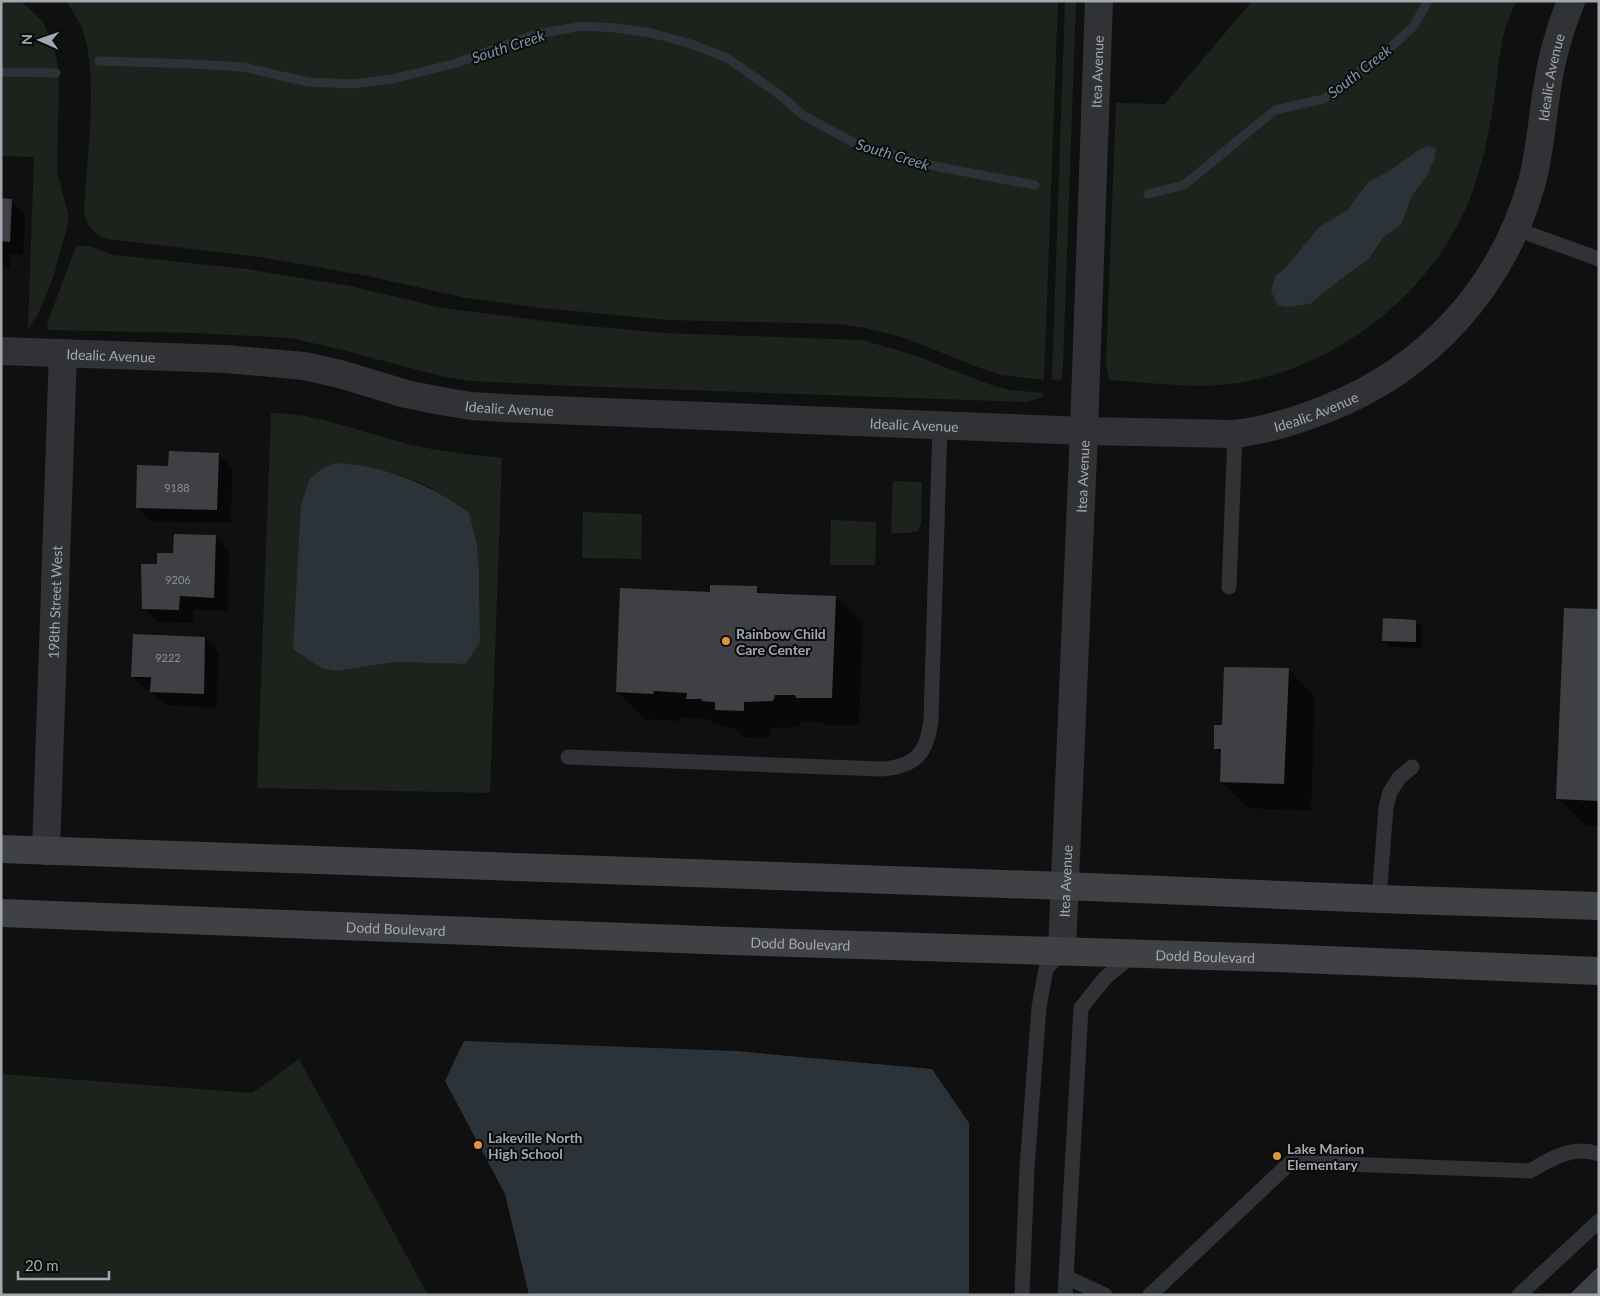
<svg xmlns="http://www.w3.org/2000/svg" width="1600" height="1296" font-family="Lato,sans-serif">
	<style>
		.green { fill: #1c231d; fill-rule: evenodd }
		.water { fill: #2b3338 }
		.shadow { fill: #0007 }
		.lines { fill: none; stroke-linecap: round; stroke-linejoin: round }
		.stream { stroke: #2b3338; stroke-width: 9 }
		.building { fill: #3f4044 }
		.service { stroke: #313235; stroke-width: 15 }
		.minor { stroke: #313235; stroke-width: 28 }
		.secondary { stroke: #3f4145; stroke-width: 28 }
		.poi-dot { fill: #dd963c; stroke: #0b0b0c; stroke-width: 2 }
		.labels { text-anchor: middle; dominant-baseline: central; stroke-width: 4; stroke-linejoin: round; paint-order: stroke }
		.number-label { font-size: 11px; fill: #898e95 }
		.street-label { font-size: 14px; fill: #a2a8b0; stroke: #0b0b0c }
		.poi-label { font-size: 14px; font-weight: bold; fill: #a2a8b0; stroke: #0b0b0c; text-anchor: start }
		.water-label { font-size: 15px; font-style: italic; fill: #7c98a8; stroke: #0b0b0c }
	</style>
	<rect width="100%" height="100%" fill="#101011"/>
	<g class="green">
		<path d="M1,1L22,2L43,22L54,47L57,62L59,79L57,172L68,213V224L53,278L38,314L28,329L34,157L1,156Z"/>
		<path d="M66,1H1058L1044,380L1002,375L980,368L902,337L866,328L840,324L668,320L541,308L466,298L368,276L260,257L107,239C94,234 87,226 84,212C86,162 101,69 80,24C76,16 71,9 66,1Z"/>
		<path d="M1065,1H1076L1063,366L1061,381L1052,380Z"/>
		<path d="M1252,1H1516C1512,12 1507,22 1504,33C1499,55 1497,78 1494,100C1490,126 1485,153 1477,178C1445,285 1340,370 1230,384C1191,389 1148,382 1109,380L1106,364L1116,103L1165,104ZM1417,151L1435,158L1428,174L1412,196L1401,225L1383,238L1368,260L1338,281L1276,275L1285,268L1319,227L1347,210L1368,182L1392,169Z"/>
		<path d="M76,246H89L114,255L247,269L350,286L443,308L576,325L665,333L862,340L914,355L991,385L1010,390L1043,393V397L1027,402L574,386L470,381L441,376L334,348L291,338L195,333L48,330L47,324Z"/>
		<path d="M271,413C314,413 355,430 397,441C431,451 466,454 502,458L490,793L257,788ZM346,464C364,467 383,469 400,475C425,483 447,497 469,512L477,545L479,569L480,642L466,664L394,662L337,671Z"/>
		<path d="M893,481L922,482L921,524L918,531L907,533H891Z"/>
		<path d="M583,512L642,514L641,559L582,558Z"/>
		<path d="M831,520L876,522L875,565H830Z"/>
		<path d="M299,1059L428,1295H1V1074L252,1093Z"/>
	</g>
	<g class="water">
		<path d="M1427,146L1436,148L1435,158L1428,174L1412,196L1401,225L1383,238L1368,260L1338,281L1310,304L1287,307L1278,305L1271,291L1276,275L1285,268L1319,227L1347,210L1368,182L1392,169L1417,151Z"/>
		<path d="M335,463C388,466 426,483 469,512L477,545L479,569L480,642L466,664L394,662L337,671L321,668L293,649L301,504L310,479L323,468Z"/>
		<path d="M464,1041L736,1051L932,1069L969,1123V1295H529L505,1194L445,1081Z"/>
	</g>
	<g class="shadow">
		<path d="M1,200H11L25,214L23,255L10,254V268L1,267Z"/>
		<path d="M218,455L232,468L231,523L151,522L138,508L169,467Z"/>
		<path d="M215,536L229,550L228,611L193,610V623L158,622L144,608L175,555Z"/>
		<path d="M757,587L765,595L836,597L863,624L859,725H824L821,722H801L800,727L771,728L770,738L744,737L735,728H730L728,726L715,725L708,719L681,717L680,721L644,719L617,692L711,593Z"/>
		<path d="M1599,611V826L1585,825L1558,798Z"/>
		<path d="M1415,621L1422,627V648L1390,647L1384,640Z"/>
		<path d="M205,638L219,652L217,708L165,705L151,690H146L132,676Z"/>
		<path d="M1288,669L1315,696L1311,811L1248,808L1221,781L1222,755L1215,748L1223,726Z"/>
	</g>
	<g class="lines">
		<g class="stream">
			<path d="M99,61L193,64L243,67L308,82L352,84L392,79L453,64L537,34L582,26L615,28L651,33L691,44L727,58L776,92L803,115L856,144L934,166L1035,185"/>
			<path d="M1,72L56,73"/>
			<path d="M1148,194L1184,185L1275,110L1323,99L1379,58L1413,27L1428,1"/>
		</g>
	</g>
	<g class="building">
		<path d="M1,198L12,199L10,242L1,241Z"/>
		<path d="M169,451L219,453L217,510L136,508L137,465L168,466Z"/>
		<path d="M174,534L216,535L214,598L180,596L179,610L142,609L141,564H157V553H173Z"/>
		<path d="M710,585L757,586V593L836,596L832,698H796L795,695H775L773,701L744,702V711L715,710V702L701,701L702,699H686L687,693L654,691L653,694L616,692L620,588L710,592Z"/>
		<path d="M1564,608L1599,609V801L1556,799Z"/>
		<path d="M1383,618L1416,620V642L1382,641Z"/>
		<path d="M133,634L205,637L204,694L150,692L151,677H131Z"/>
		<path d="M1224,667L1289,668L1284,784L1220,782L1221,749H1214V725H1222Z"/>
		<path d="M1599,1266V1295H1569Z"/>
	</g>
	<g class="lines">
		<g class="service">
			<path d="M1516,229L1599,259"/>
			<path d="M1229,587L1235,434"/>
			<path d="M568,757L880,769C915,767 927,754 931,720L940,425"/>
			<path d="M1379,899L1386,807L1390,792L1399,778L1412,767"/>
			<path d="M1066,1277L1105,1295"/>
			<path d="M1022,1295L1027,1168L1039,1007L1046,969L1062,951"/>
			<path d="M1065,1295L1081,1008L1105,978L1134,954"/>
			<path d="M1150,1295L1291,1162L1530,1171C1552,1158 1573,1145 1599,1154"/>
			<path d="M1519,1295L1599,1221"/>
		</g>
		<g class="minor">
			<path id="s1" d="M1,351L225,359L304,366L340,374L406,394L441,401L471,406L504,408L1084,431L1235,434C1267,430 1296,421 1326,409C1428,369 1502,288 1532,182C1540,152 1542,120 1547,89C1551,59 1560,29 1571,1"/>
			<path id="s2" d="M46,851L63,353"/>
			<path id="s3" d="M1062,951L1084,431L1099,1"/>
		</g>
		<g class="secondary">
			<path d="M1,849L1064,886L1379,899L1599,906"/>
			<path id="s4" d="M1,913L732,941L1276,958L1599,971"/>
		</g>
	</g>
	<g class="poi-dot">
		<circle cx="726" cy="641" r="5"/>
		<circle cx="478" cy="1145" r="5"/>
		<circle cx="1277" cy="1156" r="5"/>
	</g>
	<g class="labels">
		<g class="number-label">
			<text x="177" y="487">9188</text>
			<text x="178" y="579">9206</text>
			<text x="168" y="657">9222</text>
		</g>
		<g class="street-label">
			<text stroke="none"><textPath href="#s3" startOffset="880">Itea Avenue</textPath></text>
			<text stroke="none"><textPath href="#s1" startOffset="1759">Idealic Avenue</textPath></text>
			<text stroke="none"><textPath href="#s1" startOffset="110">Idealic Avenue</textPath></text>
			<text stroke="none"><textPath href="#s1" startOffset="514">Idealic Avenue</textPath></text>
			<text stroke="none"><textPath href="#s1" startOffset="1324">Idealic Avenue</textPath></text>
			<text stroke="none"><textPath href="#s1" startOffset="919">Idealic Avenue</textPath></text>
			<text stroke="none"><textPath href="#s3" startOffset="475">Itea Avenue</textPath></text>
			<text stroke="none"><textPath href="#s2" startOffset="249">198th Street West</textPath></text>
			<text stroke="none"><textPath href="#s3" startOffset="70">Itea Avenue</textPath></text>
			<text stroke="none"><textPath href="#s4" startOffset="395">Dodd Boulevard</textPath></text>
			<text stroke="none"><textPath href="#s4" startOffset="800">Dodd Boulevard</textPath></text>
			<text stroke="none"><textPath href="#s4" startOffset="1205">Dodd Boulevard</textPath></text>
		</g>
		<g class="poi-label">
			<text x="736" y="633">Rainbow Child<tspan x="736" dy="16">Care Center</tspan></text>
			<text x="488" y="1137">Lakeville North<tspan x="488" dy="16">High School</tspan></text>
			<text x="1287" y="1148">Lake Marion<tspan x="1287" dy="16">Elementary</tspan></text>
		</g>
		<g class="water-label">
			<text transform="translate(508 46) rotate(-18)">South Creek</text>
			<text transform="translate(1359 71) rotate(-38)">South Creek</text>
			<text transform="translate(893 154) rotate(17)">South Creek</text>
		</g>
	</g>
	<rect width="1600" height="1296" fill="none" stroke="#a2a8b0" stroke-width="5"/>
	<g transform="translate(40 40) rotate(272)" stroke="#0b0b0c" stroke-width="4" paint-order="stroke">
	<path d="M0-4L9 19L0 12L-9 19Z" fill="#a2a8b0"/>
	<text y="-8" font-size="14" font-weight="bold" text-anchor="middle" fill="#a2a8b0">N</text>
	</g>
	<path d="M18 1271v8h91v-8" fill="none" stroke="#a2a8b0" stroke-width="2.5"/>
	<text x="25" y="1271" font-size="15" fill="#a2a8b0" stroke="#0b0b0c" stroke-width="4" paint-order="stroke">20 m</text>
</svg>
